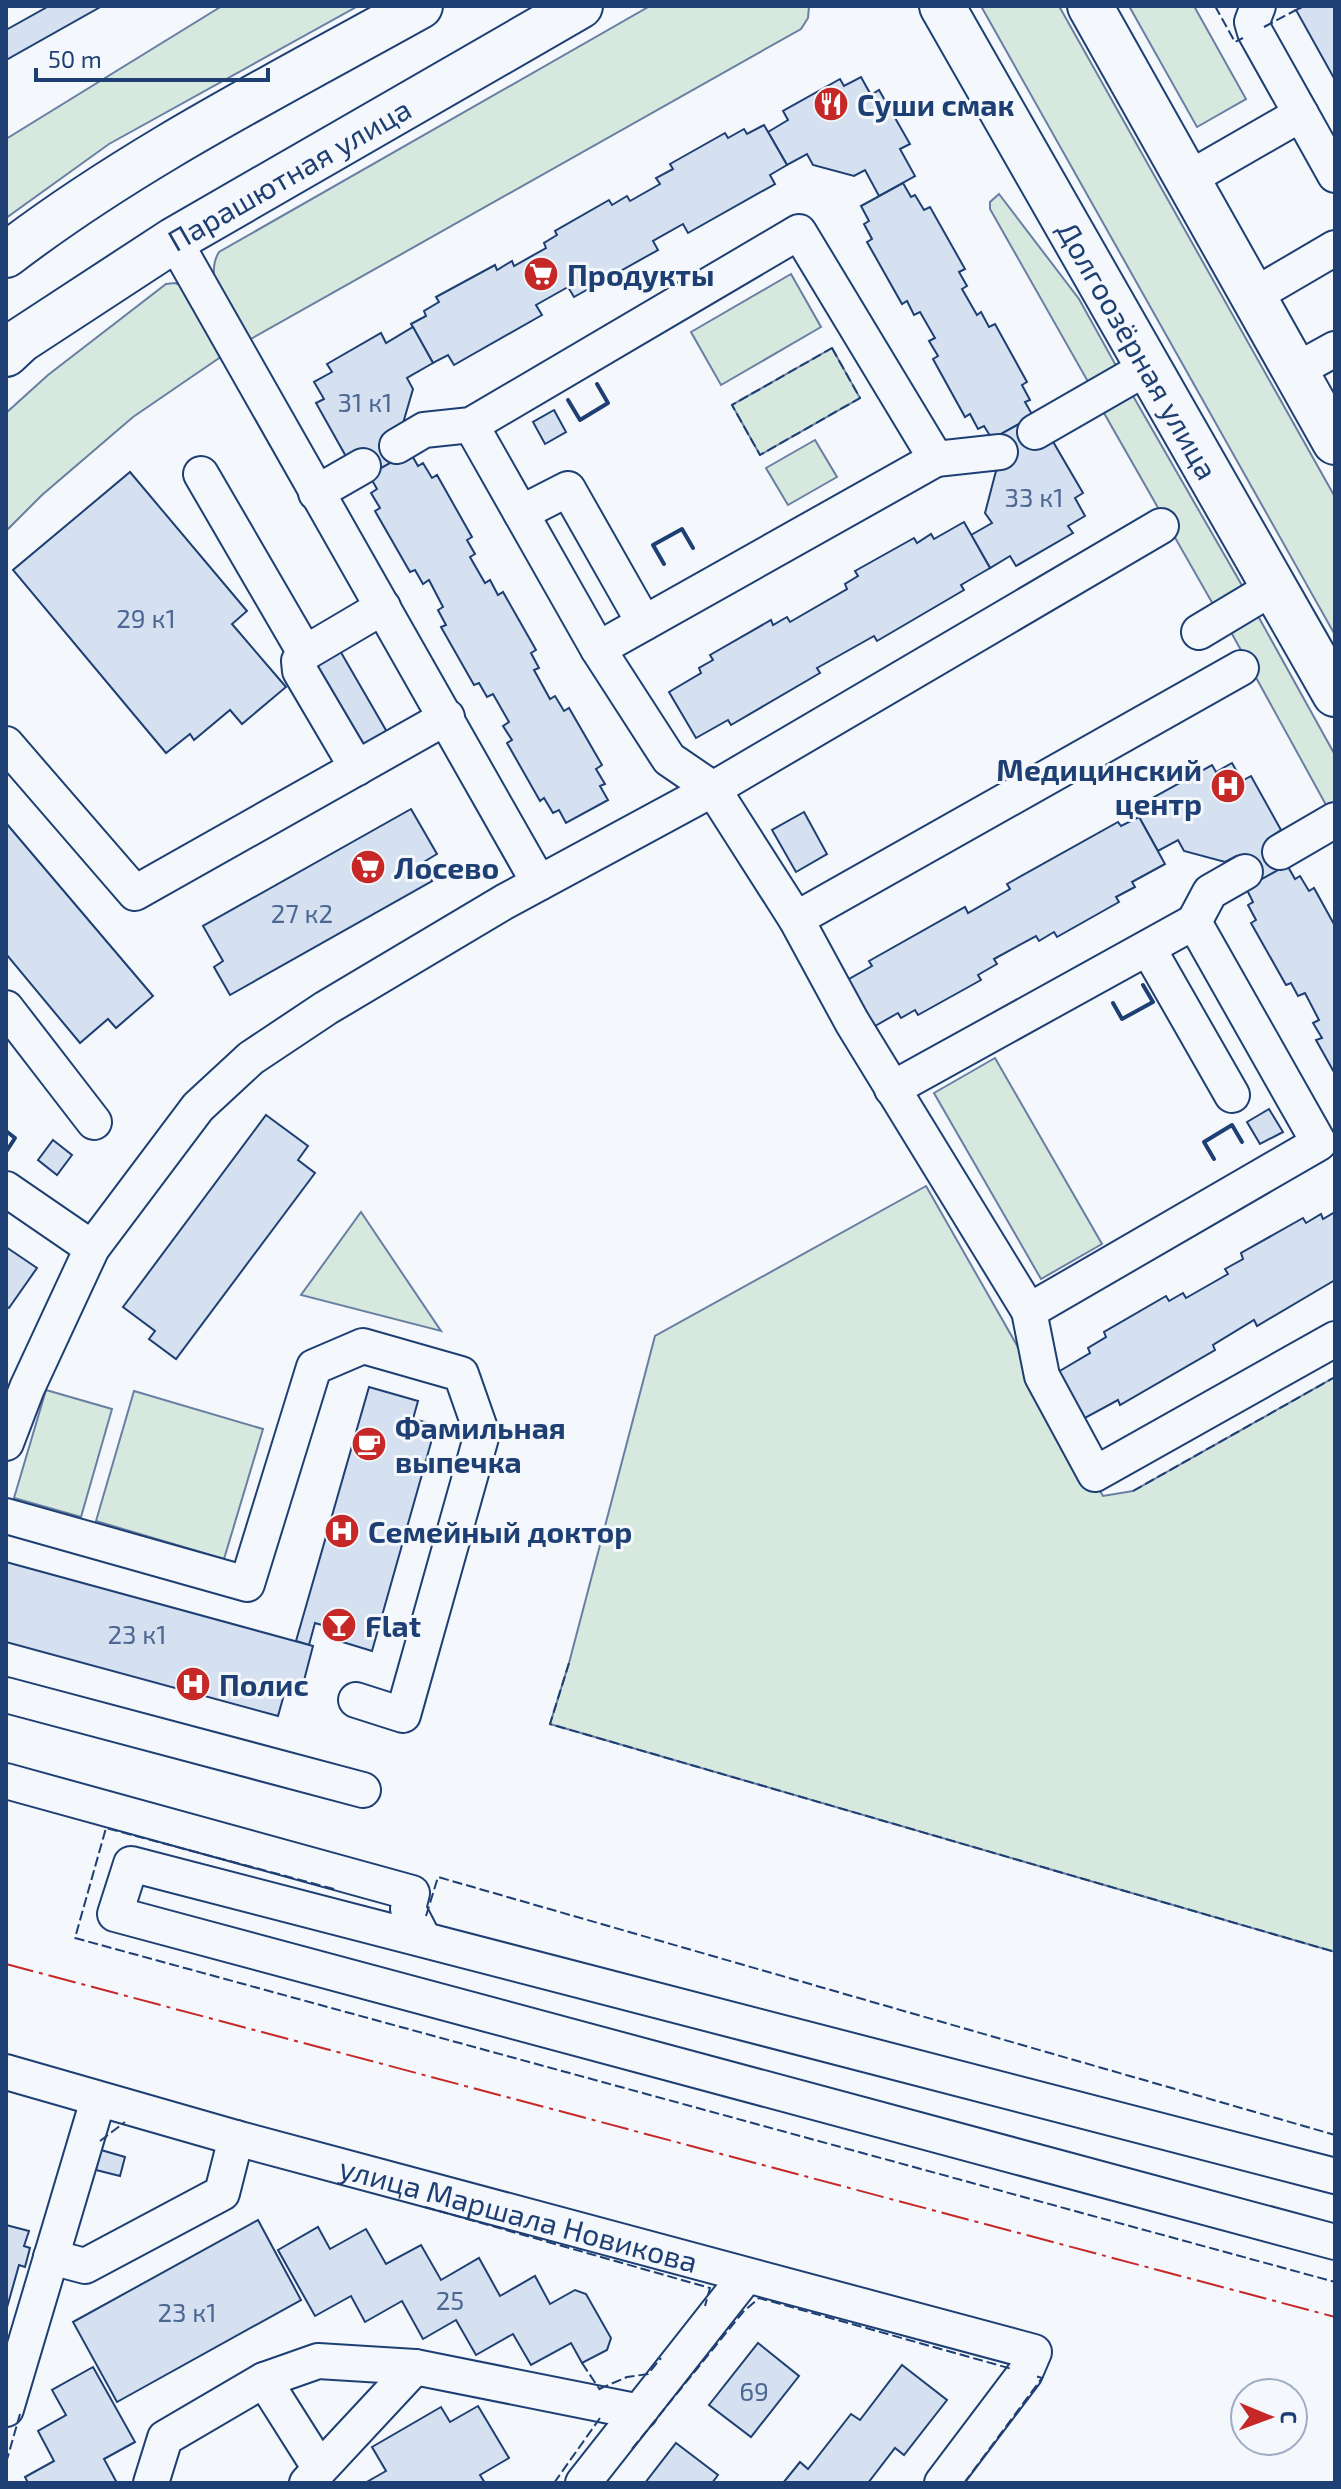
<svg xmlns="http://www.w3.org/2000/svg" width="1341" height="2489" font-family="'Exo 2',sans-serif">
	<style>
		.green { fill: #d7e8df; stroke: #687fa3; stroke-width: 2 }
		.building { fill: #d5e0f0; stroke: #1d3f73; stroke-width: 2 }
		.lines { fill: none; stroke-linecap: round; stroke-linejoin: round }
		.minor-casing { stroke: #1d3f73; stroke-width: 38 }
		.major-casing { stroke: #1d3f73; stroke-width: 48 }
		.minor { stroke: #f4f7fb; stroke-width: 34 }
		.major { stroke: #f4f7fb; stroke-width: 44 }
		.fence { stroke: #1d3f73; stroke-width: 2; stroke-dasharray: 10 4; stroke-linecap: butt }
		.wall { stroke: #1d3f73; stroke-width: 4 }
		.power { stroke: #c62828; stroke-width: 2; stroke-dasharray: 28 6 4 6; stroke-linecap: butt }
		.labels { text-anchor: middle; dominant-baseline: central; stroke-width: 6; stroke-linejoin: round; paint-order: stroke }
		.number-label { font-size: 26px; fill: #4b6792 }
		.poi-label { font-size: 30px; font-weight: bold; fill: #1d3f73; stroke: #f4f7fb; text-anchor: start }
		.street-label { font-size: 30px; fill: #1d3f73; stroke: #f4f7fb }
	</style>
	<rect width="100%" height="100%" fill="#f4f7fb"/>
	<g class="green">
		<path d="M222,6H358L109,144L6,218V139Z"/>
		<path d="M650,6H809L808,18L801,29L249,340C234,315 201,282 219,252Z"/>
		<path d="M981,6H1059L1335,497V635Z"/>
		<path d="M1129,6H1194L1246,99L1197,127Z"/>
		<path d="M999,194L1079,299L1119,371L1091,387L990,209V202Z"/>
		<path d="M791,274L821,327L721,385L691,332Z"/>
		<path d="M175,283L183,286L225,354L133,417L42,495L6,531V413L48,375L166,284Z"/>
		<path d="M832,348L860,398L760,455L732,405Z"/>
		<path d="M1129,389L1244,589L1214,606L1100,406Z"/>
		<path d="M815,440L837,477L788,505L766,468Z"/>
		<path d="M1258,616L1335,755V811L1331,814L1231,632Z"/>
		<path d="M995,1058L1102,1244L1041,1279L934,1093Z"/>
		<path d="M926,1186L1103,1496L1133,1491L1335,1377V1952L550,1724L569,1663L655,1336Z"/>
		<path d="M361,1212L441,1331L301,1295Z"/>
		<path d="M46,1390L112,1409L81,1517L14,1498Z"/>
		<path d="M134,1391L263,1429L224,1559L96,1521Z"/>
	</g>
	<g class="building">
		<path d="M49,6H102L6,60V30Z"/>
		<path d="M1304,6H1335V80L1296,10Z"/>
		<path d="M861,77L871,95L879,90L910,144L900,149L915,176L879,196L865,170L854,176L813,165L807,154L787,165L768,132L788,120L783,111L840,79L844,86Z"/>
		<path d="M764,125L787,165L770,175L775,184L688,233L683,224L653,241L658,250L574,297L568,287L536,305L542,315L454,365L448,355L433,363L411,324L426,316L424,311L439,302L436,297L495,265L497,270L512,261L514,266L546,248L544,243L557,235L555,231L609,200L612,205L627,196L630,201L660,184L656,178L673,169L670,164L725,133L728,138L744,129L747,134Z"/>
		<path d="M903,183L911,197L915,195L924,210L930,207L965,269L959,272L967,286L962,289L977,315L981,312L989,327L995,324L1027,382L1022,385L1030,400L1025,402L1033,416L992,439L984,426L978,429L970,414L965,417L933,359L938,356L929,341L935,338L920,312L914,315L907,301L902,304L867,242L872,239L864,224L869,221L861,206Z"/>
		<path d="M413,327L433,363L407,378L413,389L401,430L402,456L369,475L348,460L316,403L324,399L314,382L332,372L327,364L381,333L386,343Z"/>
		<path d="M554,410L566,432L545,444L533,422Z"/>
		<path d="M1028,419L1052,440L1083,493L1075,498L1085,516L1068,526L1073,533L1016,566L1010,556L990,568L971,535L992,523L985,513L996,471L1007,465L992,439Z"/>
		<path d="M410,452L418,466L423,463L432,478L437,475L472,537L467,540L475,554L470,557L485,583L490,580L498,595L503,592L536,650L531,653L539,668L534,670L550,699L555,696L564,711L569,708L602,765L596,769L605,784L600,786L608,800L566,823L559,810L553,813L544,798L540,801L507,743L512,740L503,726L509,722L493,694L487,697L479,683L474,685L441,627L446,625L438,610L443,607L429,580L423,584L415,570L410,572L375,511L380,508L371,493L377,489L369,475Z"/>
		<path d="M130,472L247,611L232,624L286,687L242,724L230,710L194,740L190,734L166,753L13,570Z"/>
		<path d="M964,522L990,568L961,585L964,590L877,641L874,636L817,668L820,673L731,725L728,720L696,738L669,692L701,673L699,668L713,660L710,655L771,620L773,625L787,617L790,622L847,589L845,584L858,576L855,571L914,538L917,543L931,534L934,539Z"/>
		<path d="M339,649L387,732L362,747L313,663Z"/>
		<path d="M1232,763L1242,781L1251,776L1281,830L1272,836L1287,865L1252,885L1236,856L1225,862L1184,851L1178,840L1158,851L1139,817L1159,805L1154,797L1212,765L1216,772Z"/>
		<path d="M411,809L437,854L422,863L432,881L230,995L214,967L223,961L203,926Z"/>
		<path d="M804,812L827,854L796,872L772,830Z"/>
		<path d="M1139,817L1165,864L1132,882L1135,887L1116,897L1119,902L1057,937L1054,932L1039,941L1036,936L994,959L997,964L978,975L981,980L918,1015L915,1010L901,1018L898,1013L868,1030L842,983L872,966L869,961L965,907L968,913L1010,889L1007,884L1118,822L1121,826Z"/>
		<path d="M6,823L153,996L116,1028L108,1019L80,1043L6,954Z"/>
		<path d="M1287,865L1295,879L1300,876L1309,891L1314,888L1335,926V1074L1316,1040L1322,1038L1313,1023L1319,1020L1305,993L1298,996L1291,983L1286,985L1251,923L1256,920L1248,905L1253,902L1246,888Z"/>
		<path d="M1269,1109L1283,1132L1260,1144L1247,1122Z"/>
		<path d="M266,1115L308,1146L298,1160L315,1173L176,1359L149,1339L155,1331L123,1307Z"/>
		<path d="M53,1140L72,1155L57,1175L38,1160Z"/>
		<path d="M1335,1212V1280L1257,1326L1254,1320L1213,1345L1215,1350L1120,1405L1118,1400L1085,1418L1058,1372L1090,1353L1088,1348L1106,1337L1104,1332L1166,1296L1169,1301L1183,1293L1186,1298L1228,1274L1225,1269L1243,1259L1241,1253L1303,1218L1306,1223L1321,1214L1323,1219Z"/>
		<path d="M6,1247L37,1268L9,1308L6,1306Z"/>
		<path d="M369,1387L418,1401L413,1419L436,1425L372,1651L336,1640L339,1630L315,1623L309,1645L296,1641Z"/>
		<path d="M6,1562L313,1646L302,1688L287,1684L278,1716L6,1642Z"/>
		<path d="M101,2150L125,2157L120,2176L96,2170Z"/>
		<path d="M258,2220L301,2300L117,2402L73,2322Z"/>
		<path d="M6,2225L29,2231L24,2246L30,2248L25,2267L19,2265L6,2311Z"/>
		<path d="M318,2227L330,2249L366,2229L386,2264L421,2245L441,2280L479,2258L500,2296L535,2276L550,2304L575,2290L586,2294L611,2338L607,2350L582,2363L571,2343L531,2365L513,2334L476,2355L456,2320L423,2339L402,2301L365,2322L351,2296L315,2316L278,2250Z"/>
		<path d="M758,2343L799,2376L751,2437L709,2405Z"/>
		<path d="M902,2365L947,2400L904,2455L895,2448L868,2483H783L800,2462L808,2469L851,2414L860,2420Z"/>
		<path d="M93,2367L135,2442L104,2459L117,2483H28L25,2477L54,2461L38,2431L66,2415L52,2390Z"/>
		<path d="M478,2406L509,2458L480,2475L485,2483H365L386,2471L372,2447L441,2407L450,2422Z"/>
		<path d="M676,2443L718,2475L712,2483H645Z"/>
	</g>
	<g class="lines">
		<defs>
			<g id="minor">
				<path d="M1258,6L1252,22L1255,32L1301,114"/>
				<path d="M1188,179L1301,114L1335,175"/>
				<path d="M174,240L539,883"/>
				<path d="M1253,296L1335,248"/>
				<path d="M1295,371L1335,349"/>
				<path d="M471,425L598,649L669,759L713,789L796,919L852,1022L1029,1311L1042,1376L1095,1474L1335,1339"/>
				<path d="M1035,432L1148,367"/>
				<path d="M397,446L424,430L471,425L799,232L936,459L598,649"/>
				<path d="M936,459L1000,452"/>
				<path d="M201,474L305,653"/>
				<path d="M316,493L363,466"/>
				<path d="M521,513L568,489L644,623"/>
				<path d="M1199,632L1274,587"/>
				<path d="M6,744L135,893L447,717"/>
				<path d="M357,768L300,671L299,661L305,653L383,607"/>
				<path d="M1280,852L1335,820"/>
				<path d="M796,919L1241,668"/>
				<path d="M1194,922L1210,892L1245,872"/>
				<path d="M1148,948L1232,1095"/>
				<path d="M6,1008L94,1122"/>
				<path d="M892,1089L1194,922L1319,1143L1029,1311"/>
				<path d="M6,1189L92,1248"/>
				<path d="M6,1443L27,1388L92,1248L198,1107L251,1058L326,1008L504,902L713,789L1161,526"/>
				<path d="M6,1516L247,1584L314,1367L363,1346L461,1374L482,1434L403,1715L356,1700"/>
				<path d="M6,1695L363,1790"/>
				<path d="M6,1781L412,1893L408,1909L423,1938"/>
				<path id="s1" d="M6,2072L236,2138L1034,2352L1025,2373L942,2483"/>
				<path d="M1335,2176L131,1864L115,1914L1335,2242"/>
				<path d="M51,2257L85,2266L222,2193L236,2138"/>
				<path d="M264,2380L319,2467"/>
				<path d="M6,2409L98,2100"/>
				<path d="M151,2483L165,2438L264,2380L318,2361L415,2367L640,2412"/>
				<path d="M307,2483L415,2367"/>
				<path d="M583,2483L746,2276"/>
			</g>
			<g id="major">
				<path id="s2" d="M942,6L1335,694"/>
				<path d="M1090,6L1335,442"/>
				<path d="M6,255C134,157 280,84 420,6"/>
				<path id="s3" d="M6,354L21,340L174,240L580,6"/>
			</g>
		</defs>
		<use href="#minor" class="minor-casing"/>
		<use href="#major" class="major-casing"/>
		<use href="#minor" class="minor"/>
		<use href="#major" class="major"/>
		<g class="fence">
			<path d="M1215,6L1235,42L1243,38"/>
			<path d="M1264,27L1296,10"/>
			<path d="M832,348L860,398L760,455L732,405Z"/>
			<path d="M1133,1491L1335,1377"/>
			<path d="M569,1663L550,1724L1335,1952"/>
			<path d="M334,1889L106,1828L75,1938L1335,2282"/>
			<path d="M426,1916L438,1877L1335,2135"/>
			<path d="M100,2141L125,2122"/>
			<path d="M425,2207L710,2288L705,2306"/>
			<path d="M582,2363L600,2390"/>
			<path d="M599,2389L627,2377L648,2374L661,2358"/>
			<path d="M632,2449L743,2312L759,2298L1012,2369"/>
			<path d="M6,2463L20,2414"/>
			<path d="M554,2483L600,2418"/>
			<path d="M964,2483L1042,2378L1035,2376"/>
		</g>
		<g class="wall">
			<path d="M568,400L580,420L608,403L597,384"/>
			<path d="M664,564L653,545L682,529L693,548"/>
			<path d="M1113,1003L1122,1019L1153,1002L1143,985"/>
			<path d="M6,1131L15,1138L6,1152"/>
			<path d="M1214,1159L1204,1142L1232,1125L1242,1142"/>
		</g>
		<path class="power" d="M6,1964L1335,2317"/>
	</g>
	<defs>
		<symbol id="restaurant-disc" viewBox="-11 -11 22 22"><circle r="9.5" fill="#c62828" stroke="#f4f7fb"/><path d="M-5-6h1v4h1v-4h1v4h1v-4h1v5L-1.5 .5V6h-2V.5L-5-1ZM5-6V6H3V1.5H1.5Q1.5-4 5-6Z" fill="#fff"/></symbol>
		<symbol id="supermarket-disc" viewBox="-11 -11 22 22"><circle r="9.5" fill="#c62828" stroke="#f4f7fb"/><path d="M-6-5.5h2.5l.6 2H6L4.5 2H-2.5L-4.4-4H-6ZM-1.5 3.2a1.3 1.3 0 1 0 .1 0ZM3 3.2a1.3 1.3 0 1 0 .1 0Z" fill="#fff"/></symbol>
		<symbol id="hospital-disc" viewBox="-11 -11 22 22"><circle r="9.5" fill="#c62828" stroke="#f4f7fb"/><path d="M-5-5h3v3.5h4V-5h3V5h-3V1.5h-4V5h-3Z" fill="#fff"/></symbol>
		<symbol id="cafe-disc" viewBox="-11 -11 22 22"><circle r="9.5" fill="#c62828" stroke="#f4f7fb"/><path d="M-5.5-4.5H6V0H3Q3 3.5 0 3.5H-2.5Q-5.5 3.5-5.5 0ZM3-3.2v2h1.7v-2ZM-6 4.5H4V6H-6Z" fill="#fff"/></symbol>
		<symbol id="bar-disc" viewBox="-11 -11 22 22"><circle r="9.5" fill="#c62828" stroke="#f4f7fb"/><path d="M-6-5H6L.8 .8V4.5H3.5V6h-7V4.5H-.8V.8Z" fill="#fff"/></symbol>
	</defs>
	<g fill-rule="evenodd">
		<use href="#restaurant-disc" x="811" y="84" width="40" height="40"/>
		<use href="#supermarket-disc" x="521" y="254" width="40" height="40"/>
		<use href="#hospital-disc" x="1208" y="766" width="40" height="40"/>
		<use href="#supermarket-disc" x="348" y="847" width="40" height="40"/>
		<use href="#cafe-disc" x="349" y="1424" width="40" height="40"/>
		<use href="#hospital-disc" x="322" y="1511" width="40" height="40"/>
		<use href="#bar-disc" x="319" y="1605" width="40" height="40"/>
		<use href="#hospital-disc" x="173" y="1664" width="40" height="40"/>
	</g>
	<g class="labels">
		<g class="number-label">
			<text x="365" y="401">31 к1</text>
			<text x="1034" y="496">33 к1</text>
			<text x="146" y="617">29 к1</text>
			<text x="302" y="912">27 к2</text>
			<text x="137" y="1633">23 к1</text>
			<text x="450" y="2299">25</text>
			<text x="187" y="2311">23 к1</text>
			<text x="754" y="2390">69</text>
		</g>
		<g class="poi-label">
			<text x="857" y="104">Суши смак</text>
			<text x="567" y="274">Продукты</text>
			<text x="1202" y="769" text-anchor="end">Медицинский<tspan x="1202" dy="34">центр</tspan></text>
			<text x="394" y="867">Лосево</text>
			<text x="395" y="1427">Фамильная<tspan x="395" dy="34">выпечка</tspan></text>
			<text x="368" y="1531">Семейный доктор</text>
			<text x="365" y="1625">Flat</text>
			<text x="219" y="1684">Полис</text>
		</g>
		<g class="street-label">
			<text stroke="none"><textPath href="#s3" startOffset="336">Парашютная улица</textPath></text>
			<text stroke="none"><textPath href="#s2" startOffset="396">Долгоозёрная улица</textPath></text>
			<text stroke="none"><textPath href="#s1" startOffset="532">улица Маршала Новикова</textPath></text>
		</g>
	</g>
	<rect width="1341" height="2489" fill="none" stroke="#1d3f73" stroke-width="16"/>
	<g transform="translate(1269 2417) rotate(91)"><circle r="38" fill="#f4f7fb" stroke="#9eadc5" stroke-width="2"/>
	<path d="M0-6L14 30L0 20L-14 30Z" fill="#c62828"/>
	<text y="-12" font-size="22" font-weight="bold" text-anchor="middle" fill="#1d3f73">С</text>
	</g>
	<path d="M36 68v12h232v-12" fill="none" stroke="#1d3f73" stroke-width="4"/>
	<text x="48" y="68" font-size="24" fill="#1d3f73" stroke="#f4f7fb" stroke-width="6" paint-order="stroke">50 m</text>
</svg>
